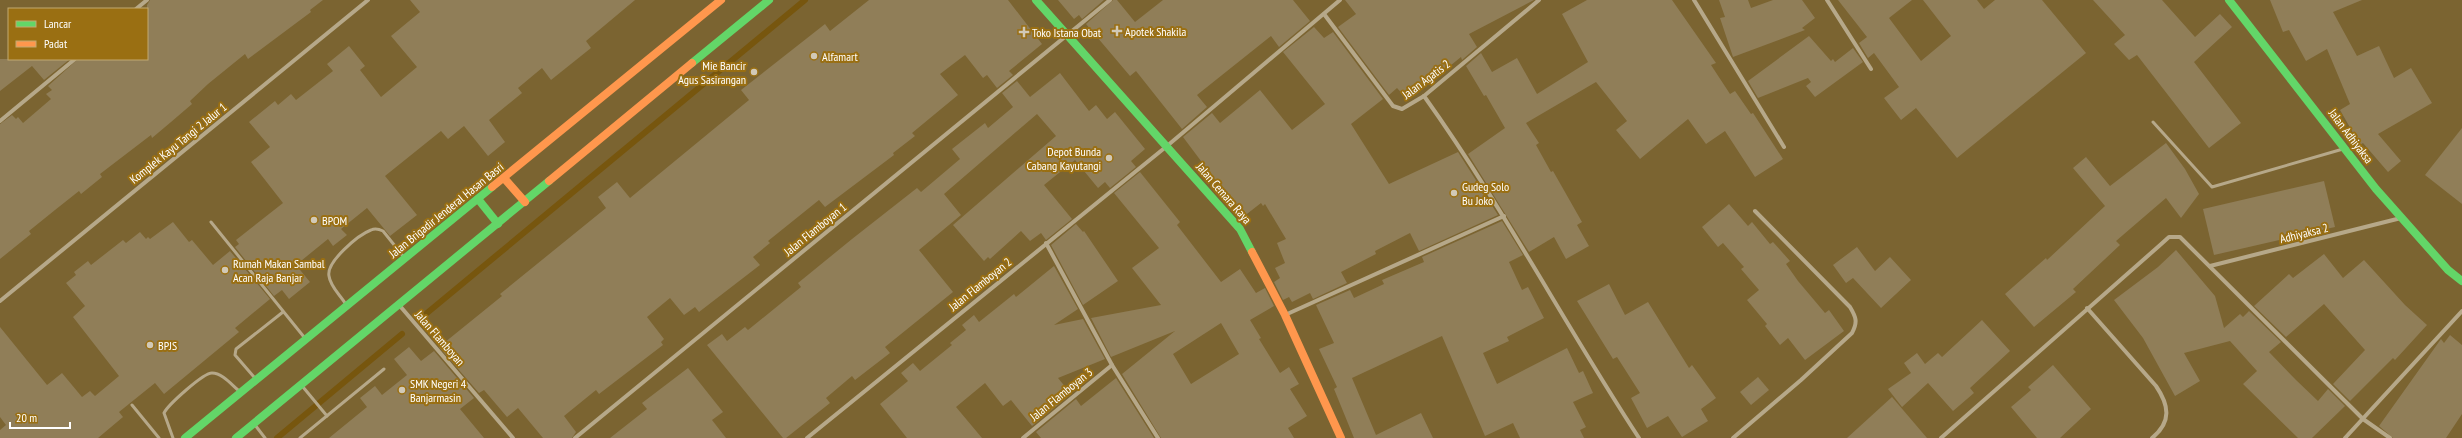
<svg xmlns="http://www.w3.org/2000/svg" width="2462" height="438" font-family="'PT Sans Narrow',sans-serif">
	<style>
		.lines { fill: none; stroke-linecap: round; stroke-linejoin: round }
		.stream { stroke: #77560e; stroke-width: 6 }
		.building { fill: #907e58; fill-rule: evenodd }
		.lane { stroke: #b6a889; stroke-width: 3 }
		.street { stroke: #b6a889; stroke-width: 4 }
		.fast { stroke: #63d668; stroke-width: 8 }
		.slow { stroke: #ff974d; stroke-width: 8 }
		.poi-dot { fill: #d1c9b7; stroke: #9a6f12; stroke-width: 1.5 }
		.labels { text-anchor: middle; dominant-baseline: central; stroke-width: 4; stroke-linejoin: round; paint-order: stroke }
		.poi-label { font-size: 12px; fill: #fff; stroke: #9a6f12; text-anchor: start }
		.street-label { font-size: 12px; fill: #fff; stroke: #9a6f12 }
	</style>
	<rect width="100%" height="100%" fill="#7b6431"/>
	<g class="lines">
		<g class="stream">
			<path d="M427,313L805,0"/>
			<path d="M277,438L402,334"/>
		</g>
	</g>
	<g class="building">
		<path d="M150,0H323L310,10L311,12L248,59L245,54L208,84L190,101L192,104L171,122L152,138L151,135L100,174L102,177L81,194L79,191L55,210L29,231L31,234L0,259V124L12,115L16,119L18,117L23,123L51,99L46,94L52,90L48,86L78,59H147V5Z"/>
		<path d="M410,0H635L586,41L591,48L551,80L542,68L518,88L522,93L489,120L505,142L488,156L464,126L448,139L441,131L385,176L417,215L390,236L367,208L341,229L347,235L333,246L328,239L296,265L310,282L289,299L282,290L274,296L235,247L239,244L236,240L283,203L251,162L270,147L249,122L275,101L278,105L291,94L296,100L333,71L327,64L349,46L365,66L360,70L381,97L417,67L391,36L420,12Z"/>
		<path d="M869,0H1008L1042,44L1009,71L1013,75L997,88L987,75L983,78L965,55L940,74L958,95L912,133L915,136L893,153L894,155L825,207L819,200L768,241L770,243L753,257L760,265L699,312L695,307L684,315L670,298L647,317L664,339L661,342L663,345L599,394L596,390L564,416L576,432L572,438H543L518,408L507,417L484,390L479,393L439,347L502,296L500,294L606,208L598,197L617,182L630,198L749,100L741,90L825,24L830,31Z"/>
		<path d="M1058,0H1104L1082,19L1079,15L1074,19Z"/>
		<path d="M1113,0H1117L1135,22L1163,0H1293L1310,21L1279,47L1271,36L1197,95L1207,107L1182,129L1136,71L1130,76L1086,24Z"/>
		<path d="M1345,0H1534L1469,34L1477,47L1462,60L1461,57L1408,100L1397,88L1389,95L1338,27L1356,14Z"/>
		<path d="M1587,0H1672L1716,63L1711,65L1730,94L1735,91L1751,114L1753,113L1783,159L1755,177L1725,131L1706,144L1688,119L1640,159L1616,130L1627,121L1596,82L1526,123L1539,143L1536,145L1551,172L1553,171L1582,222L1577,225L1589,246L1566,259L1554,237L1529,252L1468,154L1505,128L1486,95L1484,96L1466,66L1481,53L1492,72L1517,58L1537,94L1588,62L1562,14Z"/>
		<path d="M1719,0H1748L1751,8L1773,0H1802L1815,18L1802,28L1805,30L1733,57L1720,18L1725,17Z"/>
		<path d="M1838,0H1912L1889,18L1921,61L1951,36L1923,0H1977L1984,9L1995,0H2042L2086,53L1957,158L1916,108L1901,120L1884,98L1899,87L1874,53L1868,58L1859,43L1867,37Z"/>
		<path d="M2093,0H2162L2195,37L2220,14L2232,27L2194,62L2241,123L2209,148L2137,55L2129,60L2114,44L2125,35Z"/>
		<path d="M2270,0H2362L2333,12L2357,56L2379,46L2394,78L2411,68L2432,103L2378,134L2401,161L2388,172L2363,143L2360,145L2340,110L2350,104L2327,49L2306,61L2289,30L2283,32Z"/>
		<path d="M1314,27L1324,38L1333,32L1383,99L1351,124L1389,184L1458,152L1498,215L1419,251L1410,233L1375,251L1376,254L1341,272L1347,283L1313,299L1310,293L1292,302L1289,297L1283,300L1274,282L1280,278L1275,268L1285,263L1277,243L1286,239L1265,204L1263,206L1261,203L1243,217L1183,137L1212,113L1220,123L1260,90L1292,130L1325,104L1283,52Z"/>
		<path d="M1809,36L1831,61L1833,59L1835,62L1853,48L1863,62L1815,97L1806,86L1811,82L1808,78L1758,98L1748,81Z"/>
		<path d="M0,59H70L44,80L32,66L0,91Z"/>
		<path d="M1060,73L1089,111L1096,105L1107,119L1115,112L1145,149L1131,161L1136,167L1110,188L1105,182L1098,188L1075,160L1044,185L1072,219L1046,240L1041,233L1030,241L1021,231L990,259L988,257L984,261L953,225L1056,136L1037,114L944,194L961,215L919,250L953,292L885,347L890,353L855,380L852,376L826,398L830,403L786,438H783L707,345L722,334L727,341L745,327L748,330L801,287L798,283L852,239L917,188L921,192L960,159L952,149L985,123L988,128L1013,107L1002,93L1017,81L1030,97Z"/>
		<path d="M2462,128V204L2425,175Z"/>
		<path d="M2166,143L2185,169L2199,194L2181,218L2166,198L2116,241L2120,245L2073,289L2076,292L2034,327L2005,294L2046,258L2047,260L2105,206L2073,168L2086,157L2110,186Z"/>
		<path d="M1140,172L1180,222L1177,225L1221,282L1240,269L1256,293L1265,288L1274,306L1250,320L1261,338L1259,339L1280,373L1289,367L1299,384L1290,389L1307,416L1288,428L1294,438H1161L1122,374L1175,331L1111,357L1091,318L1161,305L1132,268L1159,248L1114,193ZM1221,323L1239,354L1191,384L1173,354Z"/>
		<path d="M2324,181L2335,227L2214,255L2203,209Z"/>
		<path d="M1729,204L1748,226L1752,222L1770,244L1773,242L1790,261L1786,264L1798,281L1825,313L1829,310L1844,331L1805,360L1788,338L1780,345L1765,326L1767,324L1747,300L1759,290L1741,269L1744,267L1723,243L1718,247L1702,227Z"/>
		<path d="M1502,221L1523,255L1509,262L1522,290L1528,287L1544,318L1507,337L1509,341L1483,353L1497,384L1567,348L1579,373L1583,371L1593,393L1573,402L1586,427L1580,430L1584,438H1520L1513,423L1485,436L1442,336L1352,378L1376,435L1421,413L1433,438H1354L1334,389L1337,387L1319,349L1334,343L1316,305L1350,290L1354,298L1384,284L1382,280L1424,262L1422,257Z"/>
		<path d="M173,222L189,242L192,240L213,265L230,251L270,299L235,328L239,332L164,394L155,383L119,412L123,417L98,438H0V430L6,425L0,417V327L47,385L62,373L82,397L90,391L95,396L119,376L73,317L85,306L66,283L76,275L74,272L88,261L91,265L123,240L126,243L140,232L146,239L148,237L150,239Z"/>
		<path d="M1076,224L1083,232L1084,231L1118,281L1083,305L1051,245Z"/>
		<path d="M1857,247L1875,271L1890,257L1911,280L1881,308L1853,278L1846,283L1833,265Z"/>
		<path d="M2176,250L2215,296L2224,328L2240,314L2243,317L2249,311L2281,342L2269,352L2296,380L2318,401L2328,389L2345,406L2312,438H2298L2243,384L2257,371L2230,341L2184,353L2200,381L2175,396L2143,338L2114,300L2158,267Z"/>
		<path d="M2324,254L2343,278L2364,260L2405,305L2427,325L2395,360L2393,358L2350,401L2333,384L2365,350L2324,304L2286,337L2254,306L2289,274L2293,278Z"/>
		<path d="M1054,266L1078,309L1054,325L1083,319L1105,359L1058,378L1071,394L1032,426L1011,400L1003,406L985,383L956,407L982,438H907L880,404L908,381L901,373L913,363L920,371L952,345L950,343L966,330L962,325L974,315L979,322L1014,294L1016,297Z"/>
		<path d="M1609,284L1625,315L1648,302L1689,368L1692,365L1716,398L1701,409L1708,421L1682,437L1668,416L1647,428L1631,398L1640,393L1617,357L1613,359L1577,301Z"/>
		<path d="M1982,320L2010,351L1970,388L1974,393L1953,411L1928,383L1902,407L1888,389L1911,373L1904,363L1917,353L1925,364L1938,353L1942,357Z"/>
		<path d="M2450,335L2462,345V414L2446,438H2393L2379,426L2441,339L2444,343Z"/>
		<path d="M409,347L421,361L434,351L474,398L460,409L484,438H329L367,407L360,398L375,386L382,395L407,375L394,359Z"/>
		<path d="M2053,365L2091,409L2060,438H2037L2011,407L2031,390L2028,387Z"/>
		<path d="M688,368L723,412L712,420L726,438H610L647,409L642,403Z"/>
		<path d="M1758,377L1769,390L1751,405L1740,392Z"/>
		<path d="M1116,378L1154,438H1041L1036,432L1076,399L1081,406Z"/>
		<path d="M1892,397L1927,438H1847Z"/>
	</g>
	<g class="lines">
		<g class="lane">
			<path d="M2153,122L2212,187L2343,149"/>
			<path d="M211,222L304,337"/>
			<path d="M345,303C340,295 330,286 329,276C326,262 358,235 371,230C375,228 379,229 383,231L403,256"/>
			<path d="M254,377L235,355L236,349L283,312"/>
			<path d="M303,387L327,416"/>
			<path d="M132,405L159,438"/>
			<path d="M255,425L265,438"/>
			<path d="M173,438L164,413C168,405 203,373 212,373C222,373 231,384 238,390"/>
			<path d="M300,438L384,369"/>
		</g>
		<g class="street">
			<path d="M1694,0L1784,147"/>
			<path d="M1827,0L1871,69"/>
			<path d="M136,9L147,0"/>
			<path d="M1324,14L1393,106L1402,109L1424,96L1539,0"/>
			<path d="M1424,96C1502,205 1565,325 1639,438"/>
			<path d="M0,121L75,59"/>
			<path d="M1046,243L1112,365L1158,438"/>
			<path d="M2210,266L2401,218"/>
			<path d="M0,301L368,0"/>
			<path d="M400,306L513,438"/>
			<path d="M2087,308L2156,386C2169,405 2172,422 2152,438"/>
			<path d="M1285,315L1504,216"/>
			<path d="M575,438L1110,0"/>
			<path d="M807,438L1167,146L1340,0"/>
			<path d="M1023,438L1112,365"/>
			<path d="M1733,438L1801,380L1852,333C1858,322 1856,317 1850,307L1755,211"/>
			<path d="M1941,438L2159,246L2169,237H2180L2363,419L2390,438"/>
			<path d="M2345,438L2462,311"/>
		</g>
		<g class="fast">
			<path d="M1036,0L1240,229L1252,252"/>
			<path d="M2229,0L2376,189L2448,270L2462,281"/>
			<path d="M692,63L769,0"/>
			<path d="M478,199L498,224"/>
			<path d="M185,438L492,187"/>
			<path d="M236,438L549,181"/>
		</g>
		<g class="slow">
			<path d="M504,178L525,202"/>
			<path d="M549,181L692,63"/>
			<path d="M492,187L721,0"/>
			<path d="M1252,252L1285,315L1341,438"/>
		</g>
	</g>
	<g class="poi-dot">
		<path d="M1115 25h4v4h4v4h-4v4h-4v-4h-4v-4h4z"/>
		<path d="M1022 26h4v4h4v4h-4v4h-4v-4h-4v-4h4z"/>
		<circle cx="814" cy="56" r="4"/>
		<circle cx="754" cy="72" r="4"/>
		<circle cx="1109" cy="158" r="4"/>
		<circle cx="1454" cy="193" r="4"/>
		<circle cx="314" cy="220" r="4"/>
		<circle cx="225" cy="270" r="4"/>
		<circle cx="150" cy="345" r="4"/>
		<circle cx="402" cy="390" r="4"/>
	</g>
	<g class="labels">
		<g class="poi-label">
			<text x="1125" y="31">Apotek Shakila</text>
			<text x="1032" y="32">Toko Istana Obat</text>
			<text x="822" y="56">Alfamart</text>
			<text x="746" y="65" text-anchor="end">Mie Bancir<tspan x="746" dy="14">Agus Sasirangan</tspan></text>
			<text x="1101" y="151" text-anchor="end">Depot Bunda<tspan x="1101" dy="14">Cabang Kayutangi</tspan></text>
			<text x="1462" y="186">Gudeg Solo<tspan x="1462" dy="14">Bu Joko</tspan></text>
			<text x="322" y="220">BPOM</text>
			<text x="233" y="263">Rumah Makan Sambal<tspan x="233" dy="14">Acan Raja Banjar</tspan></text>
			<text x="158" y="345">BPJS</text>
			<text x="410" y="383">SMK Negeri 4<tspan x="410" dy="14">Banjarmasin</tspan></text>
		</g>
		<g class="street-label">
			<text transform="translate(1426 79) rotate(-37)">Jalan Agatis 2</text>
			<text transform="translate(2351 136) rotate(53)">Jalan Adhiyaksa</text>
			<text transform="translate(178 143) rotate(-39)">Komplek Kayu Tangi 2 Jalur 1</text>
			<text transform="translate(1224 193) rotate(49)">Jalan Cemara Raya</text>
			<text transform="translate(446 210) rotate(-39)">Jalan Brigadir Jenderal Hasan Basri</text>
			<text transform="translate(815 229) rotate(-39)">Jalan Flamboyan 1</text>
			<text transform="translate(2304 233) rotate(-14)">Adhiyaksa 2</text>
			<text transform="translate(980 284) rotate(-39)">Jalan Flamboyan 2</text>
			<text transform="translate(440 338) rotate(49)">Jalan Flamboyan</text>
			<text transform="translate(1061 394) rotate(-39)">Jalan Flamboyan 3</text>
		</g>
	</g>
	<rect x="8" y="8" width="140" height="52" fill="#9a6f12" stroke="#c2a971"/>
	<rect x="16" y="21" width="20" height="6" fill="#63d668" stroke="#c2a971"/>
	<text x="44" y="28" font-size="12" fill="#ffffff">Lancar</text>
	<rect x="16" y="41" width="20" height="6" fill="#ff974d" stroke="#c2a971"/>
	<text x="44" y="48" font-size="12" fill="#ffffff">Padat</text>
	<path d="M10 422v6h60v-6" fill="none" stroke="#ffffff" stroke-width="2"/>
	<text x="16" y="422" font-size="12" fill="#ffffff" stroke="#9a6f12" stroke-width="3" paint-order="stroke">20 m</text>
</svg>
